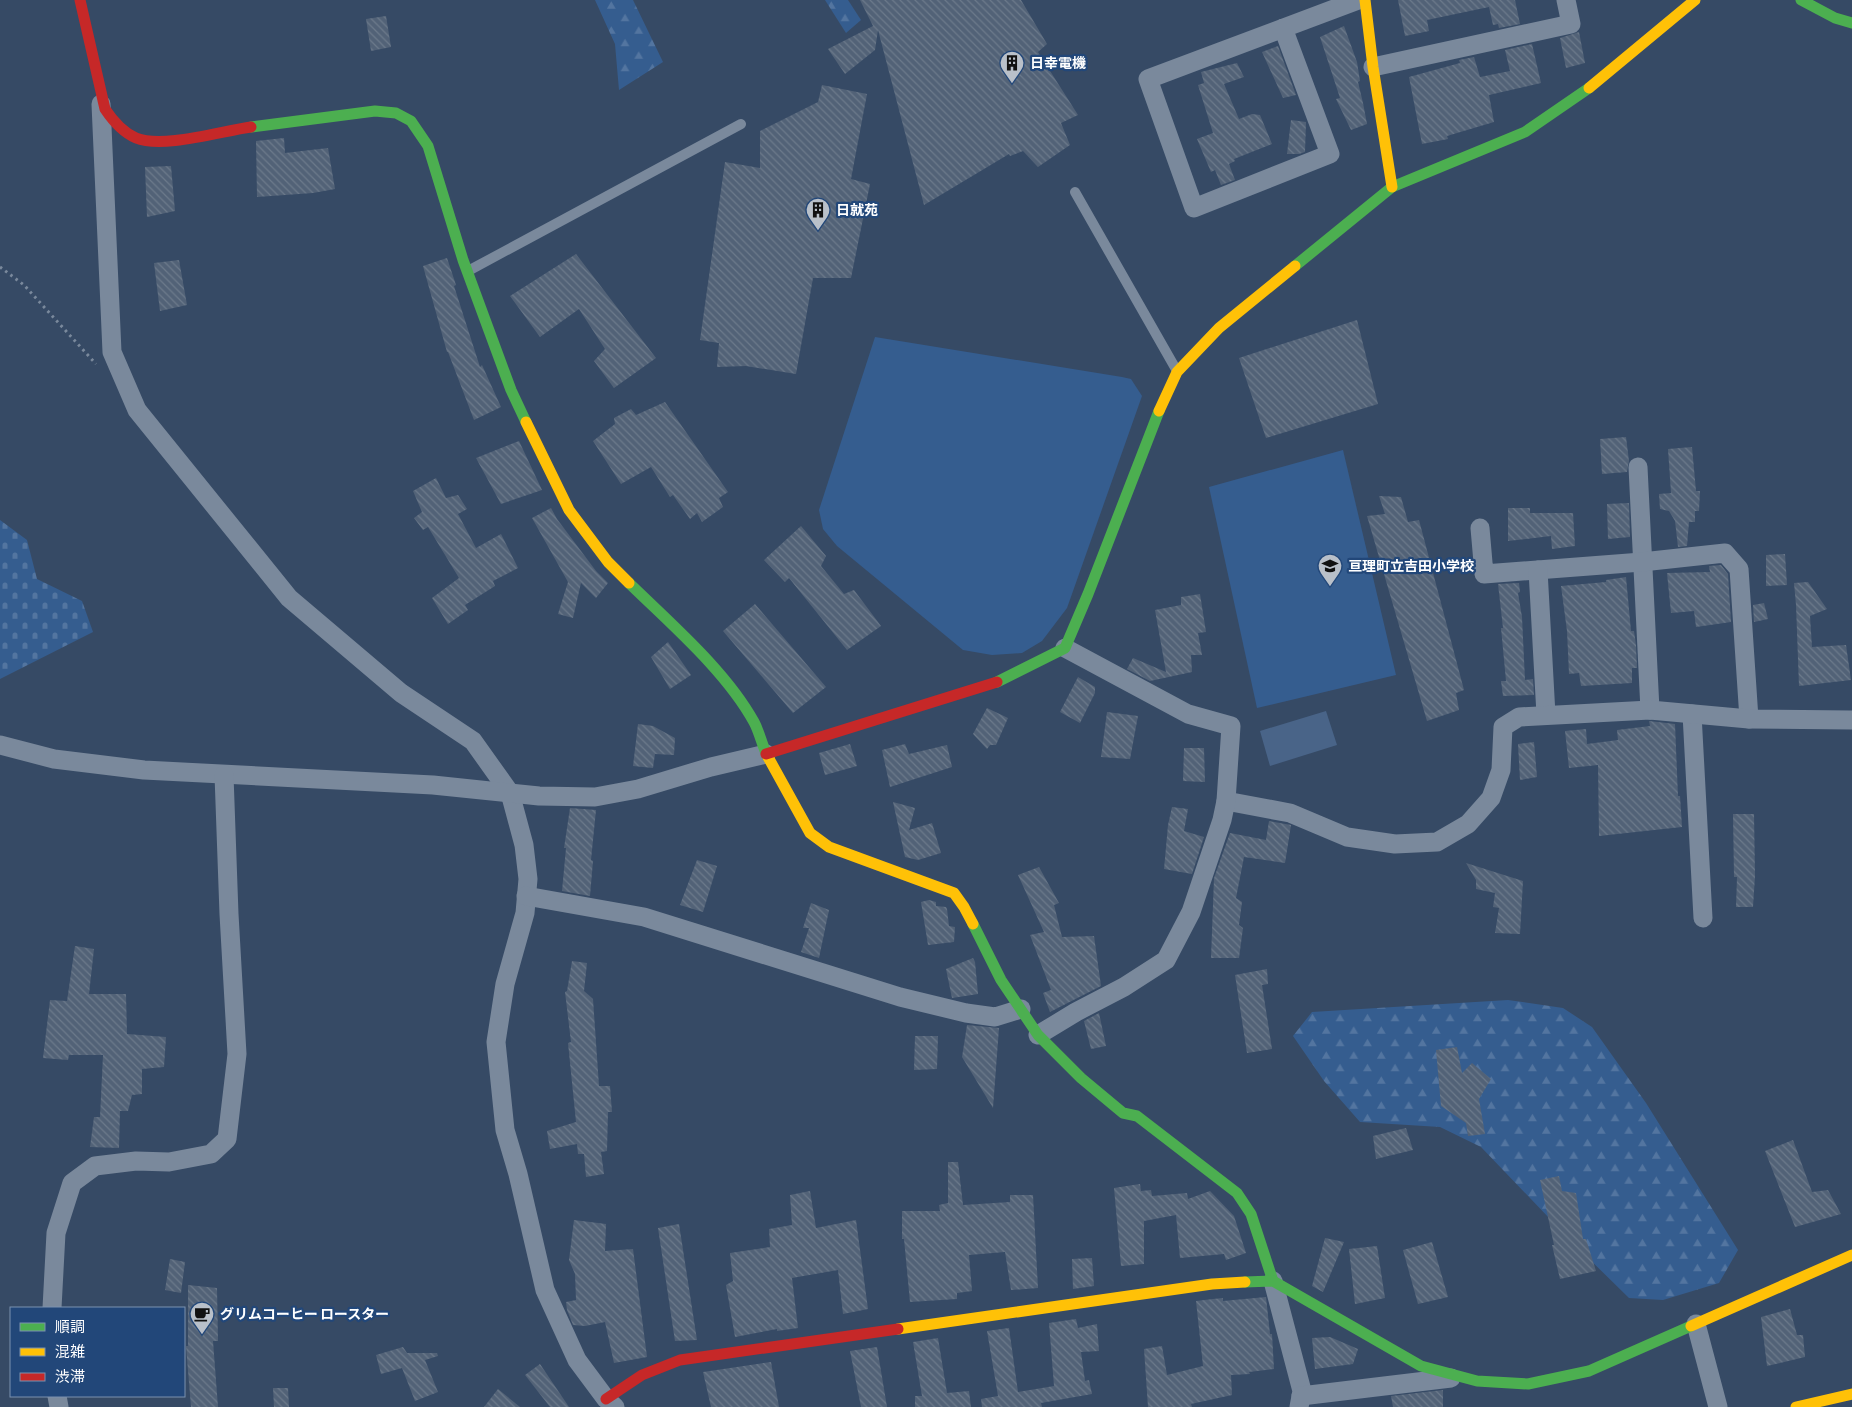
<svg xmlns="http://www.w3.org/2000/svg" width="1852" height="1407" font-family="'Asap Condensed','Noto Sans JP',sans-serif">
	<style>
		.grass { fill: #355d8f }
		.forest { fill: url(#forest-firs) }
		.cemetery { fill: url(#cemetery-stones) }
		.water { fill: #496488 }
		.building { fill: url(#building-back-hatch) }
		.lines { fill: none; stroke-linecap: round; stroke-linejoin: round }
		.path { stroke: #7a899c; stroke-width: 3; stroke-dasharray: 2.5 4; stroke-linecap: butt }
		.lane { stroke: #7a899c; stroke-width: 10 }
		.street { stroke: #7a899c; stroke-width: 19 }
		.fast { stroke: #4caf50; stroke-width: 11 }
		.slow { stroke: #ffc107; stroke-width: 11 }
		.jam { stroke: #c62828; stroke-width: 11 }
		.labels { text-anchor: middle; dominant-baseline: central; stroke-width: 4.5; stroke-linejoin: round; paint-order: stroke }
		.poi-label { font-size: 14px; font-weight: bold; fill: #fff; stroke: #224779; text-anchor: start }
	</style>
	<defs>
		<pattern id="forest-firs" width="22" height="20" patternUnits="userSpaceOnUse" patternTransform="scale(1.25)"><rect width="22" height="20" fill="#355d8f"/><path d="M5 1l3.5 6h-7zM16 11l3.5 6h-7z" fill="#5375a0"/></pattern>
		<pattern id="cemetery-stones" width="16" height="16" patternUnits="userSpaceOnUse" patternTransform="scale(1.25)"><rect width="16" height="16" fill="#355d8f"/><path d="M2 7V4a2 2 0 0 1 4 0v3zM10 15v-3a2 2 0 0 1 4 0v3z" fill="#5375a0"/></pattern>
		<pattern id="building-back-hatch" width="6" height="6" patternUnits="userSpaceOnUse" patternTransform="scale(1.25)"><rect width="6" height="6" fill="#526277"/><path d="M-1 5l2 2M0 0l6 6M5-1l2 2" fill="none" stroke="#6c7a8b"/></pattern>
	</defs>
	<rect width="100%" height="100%" fill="#364a65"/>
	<g class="grass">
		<path d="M875,337L1122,377L1131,379L1142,396L1067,608L1042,641L1022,653L992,655L963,650L837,546L823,529L819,510Z"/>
		<path d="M1343,450L1396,675L1257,708L1209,487Z"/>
	</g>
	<g class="forest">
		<path d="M595,0H633L663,62L619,90L615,44Z"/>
		<path d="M825,0H848L861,20L846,33Z"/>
		<path d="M1508,1000L1563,1008L1592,1027L1646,1103L1738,1250L1719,1283L1663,1300L1629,1298L1573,1243L1481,1147L1440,1127L1360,1122L1324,1081L1293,1036L1312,1012Z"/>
	</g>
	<path class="cemetery" d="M0,520L27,540L37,579L82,601L93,632L0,679Z"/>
	<path class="water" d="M1326,711L1337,745L1270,766L1260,731Z"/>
	<g class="building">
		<path d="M860,0H1021L1047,44L1038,52L1078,115L1061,123L1070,145L1038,167L1023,151L1010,156L1009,154L924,205L878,30L875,50L845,74L828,49L873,26Z"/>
		<path d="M1398,0H1515L1520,24L1499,28L1498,24L1493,25L1489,7L1427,20L1429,31L1405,36Z"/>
		<path d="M386,16L391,47L371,51L366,19Z"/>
		<path d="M1344,26L1357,62L1360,81L1358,82L1363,103L1367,124L1351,130L1336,99L1340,98L1320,37Z"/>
		<path d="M1579,32L1585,63L1566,68L1560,38Z"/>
		<path d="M1532,44L1541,83L1489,95L1494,122L1447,136L1448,139L1422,144L1409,77L1460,63L1459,60L1474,57L1480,77L1510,71L1505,50Z"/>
		<path d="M1278,46L1296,95L1283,98L1262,52Z"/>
		<path d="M1237,63L1244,77L1224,84L1239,119L1252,114L1260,115L1272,144L1234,159L1235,161L1229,164L1235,180L1221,185L1215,170L1211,172L1197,139L1213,133L1198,85L1204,83L1201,72Z"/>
		<path d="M822,85L867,94L851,179L870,184L851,278H813L796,374L746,366L717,367L719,343L700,340L725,162L760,168V131L818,102Z"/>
		<path d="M1291,120L1306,122L1305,152L1299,154H1287Z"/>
		<path d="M284,138L285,153L328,148L335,189L313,193L257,197L256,141Z"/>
		<path d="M171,166L175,211L147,217L145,167Z"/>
		<path d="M576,254L656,358L614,388L594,361L605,349L579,309L540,337L510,296Z"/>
		<path d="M447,258L456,285L454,286L480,367L482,365L501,407L474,420L448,352H447L423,266Z"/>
		<path d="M179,260L187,305L160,311L154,263Z"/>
		<path d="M1357,320L1378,404L1266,438L1239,358Z"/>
		<path d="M665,402L728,492L719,498L723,507L702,522L697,513L690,519L673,495L670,497L651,467L621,484L593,441L615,424L614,418L631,409L636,415Z"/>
		<path d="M1626,437L1629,461L1627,472L1602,474L1600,439Z"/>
		<path d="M519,441L542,490L501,504L476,458Z"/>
		<path d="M1692,447L1696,491H1700L1699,511H1695V522H1689L1687,546L1678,547L1675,521L1669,511L1660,509L1659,494L1671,493L1668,449Z"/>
		<path d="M436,478L446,498L458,495L467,509L458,514L476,548L501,534L518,568L493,581L495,586L465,605L468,610L448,624L432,598L459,578L428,527L423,530L414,518L422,512L413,491Z"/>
		<path d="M1379,496L1401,497L1408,522L1419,520L1464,690L1456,693L1459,710L1427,721L1367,516L1385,514Z"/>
		<path d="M1629,503L1630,537L1608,539L1607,504Z"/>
		<path d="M551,508L557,519L596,571L608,583L596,598L581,583L573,618L558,614L568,582L532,518Z"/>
		<path d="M1508,508H1530V513H1573L1575,546L1552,549L1551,536L1508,541Z"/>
		<path d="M801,526L826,556L821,566L844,594L854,590L881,626L847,650L789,578L785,582L764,560Z"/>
		<path d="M1785,554L1787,585L1766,586V555Z"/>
		<path d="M1721,565L1728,574L1731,622L1696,627L1694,611L1671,613L1667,573L1710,572L1709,566Z"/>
		<path d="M1626,577L1631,631H1634L1636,645L1637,668H1632V683L1581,686L1579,673L1569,674L1567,631L1561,586L1606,582V580Z"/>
		<path d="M1808,582L1827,609L1810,616L1812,647L1846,645L1851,680L1799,686L1796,605L1794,583Z"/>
		<path d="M1519,583L1520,592L1518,593L1522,617L1525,680L1533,679L1534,695L1503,696L1501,681H1506L1501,628H1503L1498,584Z"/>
		<path d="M1200,594L1206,632L1198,633L1202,655H1191L1192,672L1150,681L1127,669L1133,658L1166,672L1155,610L1181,605V597Z"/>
		<path d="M1764,603L1768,619L1754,622L1753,605Z"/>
		<path d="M755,604L826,687L793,713L723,631Z"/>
		<path d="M668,642L691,675L670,689L651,657Z"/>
		<path d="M1078,677L1095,687V693L1080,723L1060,712Z"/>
		<path d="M987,708L1008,718L996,745H990L987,749L973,734Z"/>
		<path d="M1107,712L1138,716L1130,759L1101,757Z"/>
		<path d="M1649,721L1675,724L1678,796H1680L1682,827L1599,836L1598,765L1569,768L1565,731L1586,729L1587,744L1618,740L1617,730L1650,726Z"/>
		<path d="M638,724L653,726L675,738L674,755L655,754L653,768L633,766Z"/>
		<path d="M1534,742L1537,777L1520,780L1518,744Z"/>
		<path d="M850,744L857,766L825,775L819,753Z"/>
		<path d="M905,744L909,754L947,745L952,767L890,787L882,750Z"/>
		<path d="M1184,748H1204L1205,782L1183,781Z"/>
		<path d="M893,802L915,808L909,830L932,823L941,853L918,860L905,857Z"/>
		<path d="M1172,807L1188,809L1184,831L1204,837L1192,874L1164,869L1168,825Z"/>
		<path d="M570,808L596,810L591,860L593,861L590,896L562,891L566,848H564Z"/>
		<path d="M1733,814H1754L1755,876L1753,907H1736L1737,877H1734Z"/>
		<path d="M1269,821L1291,825L1285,863L1244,857L1236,898L1242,902L1239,925L1243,928L1239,958H1211L1214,878L1230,833L1266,840Z"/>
		<path d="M697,860L717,866L703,912L680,905Z"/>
		<path d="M1466,863L1523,881L1520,934L1495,933L1499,908L1493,907L1495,893L1476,889V880Z"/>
		<path d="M1039,867L1059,903L1054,905L1062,937L1094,936L1101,986L1050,1012L1043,993L1051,990L1030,935L1044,932L1018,875Z"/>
		<path d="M929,900L936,902V906L946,907L947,909L949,926L955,927L954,942L928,945L921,902Z"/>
		<path d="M811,903L829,910L819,958L801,952L809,928H803Z"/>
		<path d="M75,946L94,949L89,994H126L127,1034L166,1037L164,1067L142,1069V1094L132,1095L128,1111H120L119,1148L90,1147L94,1117H100L103,1055H69L68,1060L43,1058L50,1000L67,1001Z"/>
		<path d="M973,958L975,962L978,994L952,998L946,969Z"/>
		<path d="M572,961L587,963L584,991L593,999L599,1086H610L612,1112H608L607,1151L601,1152L604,1174L586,1177L584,1154H578L577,1144L550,1149L547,1131L576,1122L568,1043L571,1042L565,992L567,991Z"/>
		<path d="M1267,969L1268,984L1262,985L1272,1049L1247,1053L1235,975Z"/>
		<path d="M1099,1013L1106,1046L1091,1049L1084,1021Z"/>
		<path d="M967,1025L999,1028L993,1108L962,1057Z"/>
		<path d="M915,1036H938L937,1069L914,1070Z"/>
		<path d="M1457,1047L1462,1073L1472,1063L1491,1079L1479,1099L1485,1134L1468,1136L1466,1123L1441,1106L1436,1050Z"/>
		<path d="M1406,1128L1413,1150L1376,1159L1373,1136Z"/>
		<path d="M1793,1140L1812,1192L1828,1190L1841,1214L1795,1227L1765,1151Z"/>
		<path d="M948,1162H958L963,1205L1010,1202V1195H1033L1038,1288L1011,1290L1005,1252L969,1255L972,1291L957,1293V1299L910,1302L904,1239H902V1211H940L939,1205L948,1203Z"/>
		<path d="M1559,1176L1562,1191L1576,1193L1583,1239H1586L1596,1271L1560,1279L1552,1245H1554L1540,1180Z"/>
		<path d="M1140,1184L1141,1191L1151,1190L1152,1196L1187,1193L1188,1199L1210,1191L1234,1216L1246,1253L1226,1260L1224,1254L1180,1258L1176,1215L1144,1221V1264L1121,1266L1114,1188Z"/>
		<path d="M810,1191L816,1228L856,1220L868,1309L843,1314L838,1270L792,1278L798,1328L777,1331V1329L735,1337L726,1285L733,1281L730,1253L770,1247L769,1229L792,1225L790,1195Z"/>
		<path d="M574,1220L606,1224L605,1251L633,1249L647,1357L614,1363L605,1322L585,1326L573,1325L567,1310L566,1302L576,1300L575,1274L569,1260Z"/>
		<path d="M679,1224L697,1340L675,1341L658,1228Z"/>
		<path d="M1325,1238L1344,1242L1323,1292L1312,1286Z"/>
		<path d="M1432,1242L1448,1297L1418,1304L1403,1250Z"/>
		<path d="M1377,1246L1385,1298L1355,1304L1349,1249Z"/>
		<path d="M1092,1258L1094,1286L1073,1289L1072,1259Z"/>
		<path d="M170,1259L185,1262L181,1293L165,1290Z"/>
		<path d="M188,1285L217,1288L218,1341H213L218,1407H191L186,1346H188Z"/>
		<path d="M1266,1297L1270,1334H1272L1274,1369L1249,1372L1250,1374L1231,1375L1232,1395L1191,1404L1192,1407H1148L1144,1349L1162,1346L1167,1375L1203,1366L1196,1301L1213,1299L1223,1298V1301Z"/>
		<path d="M1790,1309L1797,1335H1803L1805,1357L1767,1366L1761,1317Z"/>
		<path d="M1076,1319L1078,1328L1097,1324L1099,1351L1081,1352L1085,1381L1089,1380L1092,1394L1041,1403L1042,1407H982L981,1399L998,1396L987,1331L1009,1328L1018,1392L1054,1386L1049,1323Z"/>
		<path d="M1330,1337L1358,1349L1353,1364L1315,1369L1312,1338Z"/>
		<path d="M938,1338L947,1393L969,1391L971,1407H915V1396H922L913,1342Z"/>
		<path d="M403,1347L407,1353H437L438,1356L425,1360L438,1392L415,1401L402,1368L381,1374L376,1355Z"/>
		<path d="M877,1347L887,1407H861L850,1351Z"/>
		<path d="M771,1362L779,1407H711L703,1372Z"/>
		<path d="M540,1364L569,1407H550L525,1375Z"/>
		<path d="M273,1388H288L289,1407H274Z"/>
		<path d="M498,1389L520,1407H484Z"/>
		<path d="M1443,1390V1407H1393L1391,1396Z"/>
	</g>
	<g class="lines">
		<path class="path" d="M0,267L24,285L96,364"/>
		<g class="lane">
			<path d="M1075,192L1177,371"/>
			<path d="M468,271L741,124"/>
		</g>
		<g class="street">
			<path d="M1283,28L1330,154L1194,208L1148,79L1358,0"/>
			<path d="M1373,67L1571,24L1566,0"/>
			<path d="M101,104L112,352L137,410L289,598L401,693L473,741L510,793L524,845L528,879L525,913L505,984L496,1042L505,1130L518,1174L545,1290L577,1360L606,1399L615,1407"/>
			<path d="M1638,467L1650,710"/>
			<path d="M1480,528L1484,574L1642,562L1725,553L1739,569L1749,719"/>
			<path d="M1538,570L1546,715"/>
			<path d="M1692,714L1703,918"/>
			<path d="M0,745L54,759L144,770L433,785L539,796L595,797L638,789L711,767L766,754"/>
			<path d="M1226,801L1290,813L1347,837L1395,844L1437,842L1468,824L1491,798L1501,770L1503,727L1519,717L1650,710L1749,719L1851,720"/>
			<path d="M526,896L644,917L900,997L966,1013L995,1017L1021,1009"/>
			<path d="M1038,1035L1076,1012L1124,987L1166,960L1191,912L1222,820L1226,801L1231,726L1188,714L1065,648"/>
			<path d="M1273,1281L1302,1391L1299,1407"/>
			<path d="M52,1308L56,1233L72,1183L95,1166L136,1161L169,1162L211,1154L227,1139L237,1054L229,914L224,775"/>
			<path d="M1696,1324L1718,1407"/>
			<path d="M57,1396L59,1407"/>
			<path d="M1301,1396L1451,1378"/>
		</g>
		<g class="fast">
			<path d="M1801,0L1835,18L1852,23"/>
			<path d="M251,127L375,111L396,113L411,121L428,146L463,260L511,390L526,422"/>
			<path d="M1295,266L1392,187L1525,132L1589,88"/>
			<path d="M629,583C671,624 726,671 754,722C760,733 762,746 768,757"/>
			<path d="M997,682L1065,648L1088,594L1159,411"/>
			<path d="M973,924L1001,980L1038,1035L1081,1078L1123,1113L1137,1116L1237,1193L1251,1214L1273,1281"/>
			<path d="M1245,1282L1273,1281L1421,1366L1477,1381L1528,1384L1589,1371L1691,1326"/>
		</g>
		<g class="slow">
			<path d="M1365,0L1373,67L1392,187"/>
			<path d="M1589,88L1695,0"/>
			<path d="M1159,411L1177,372L1219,328L1295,266"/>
			<path d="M526,422L569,510L608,562L629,583"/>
			<path d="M768,757L810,833L829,847L954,893L964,907L973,924"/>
			<path d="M1691,1326L1852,1255"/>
			<path d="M898,1329L1212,1284L1245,1282"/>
			<path d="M1796,1407L1852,1394"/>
		</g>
		<g class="jam">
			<path d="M80,0L105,109C113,121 122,132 136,138C163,149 221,131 251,127"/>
			<path d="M766,754L997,682"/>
			<path d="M606,1399L642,1375L680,1360L898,1329"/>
		</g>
	</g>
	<defs>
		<symbol id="building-pin" viewBox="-11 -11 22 30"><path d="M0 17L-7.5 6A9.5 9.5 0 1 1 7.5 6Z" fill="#b9c0c9" stroke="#224779"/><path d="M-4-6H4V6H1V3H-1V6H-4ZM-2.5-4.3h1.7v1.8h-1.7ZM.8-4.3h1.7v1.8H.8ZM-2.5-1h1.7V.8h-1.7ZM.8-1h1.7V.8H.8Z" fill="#111"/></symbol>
		<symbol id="school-pin" viewBox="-11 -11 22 30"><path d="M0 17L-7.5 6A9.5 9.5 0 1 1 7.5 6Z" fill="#b9c0c9" stroke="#224779"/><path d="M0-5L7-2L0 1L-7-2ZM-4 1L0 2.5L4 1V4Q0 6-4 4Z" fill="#111"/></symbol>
		<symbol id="cafe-pin" viewBox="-11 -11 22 30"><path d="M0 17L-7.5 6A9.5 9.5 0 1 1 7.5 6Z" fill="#b9c0c9" stroke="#224779"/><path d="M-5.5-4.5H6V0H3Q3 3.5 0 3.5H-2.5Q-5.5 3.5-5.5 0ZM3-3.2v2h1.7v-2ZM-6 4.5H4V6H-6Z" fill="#111"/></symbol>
	</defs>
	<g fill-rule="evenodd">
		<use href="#building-pin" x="998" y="49" width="28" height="38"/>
		<use href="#building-pin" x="804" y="196" width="28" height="38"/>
		<use href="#school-pin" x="1316" y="552" width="28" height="38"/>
		<use href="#cafe-pin" x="188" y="1300" width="28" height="38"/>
	</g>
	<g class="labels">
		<g class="poi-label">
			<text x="1030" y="63">日幸電機</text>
			<text x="836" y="210">日就苑</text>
			<text x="1348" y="566">亘理町立吉田小学校</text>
			<text x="220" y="1314">グリムコーヒー ロースター</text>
		</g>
	</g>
	<rect x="10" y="1307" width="175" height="90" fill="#224779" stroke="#7a91af"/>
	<rect x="20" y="1323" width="25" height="8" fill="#4caf50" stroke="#7a91af"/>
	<text x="55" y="1332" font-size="15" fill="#ffffff">順調</text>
	<rect x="20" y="1348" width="25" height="8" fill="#ffc107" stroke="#7a91af"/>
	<text x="55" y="1357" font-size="15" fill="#ffffff">混雑</text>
	<rect x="20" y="1373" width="25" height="8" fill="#c62828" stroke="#7a91af"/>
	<text x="55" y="1382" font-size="15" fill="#ffffff">渋滞</text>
</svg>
